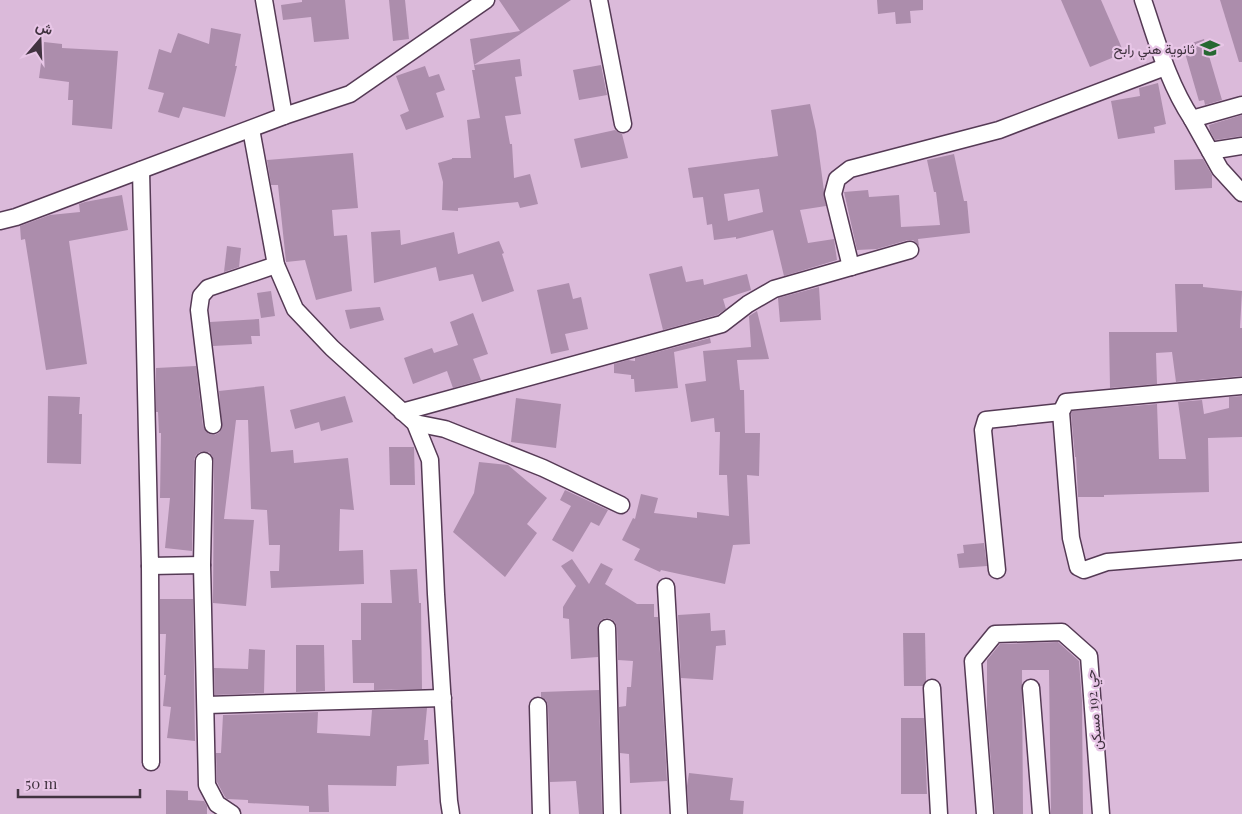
<svg xmlns="http://www.w3.org/2000/svg" width="1242" height="814" font-family="'Playfair Display',Vazirmatn,serif">
	<style>
		.building { fill: #ac8dac; fill-rule: evenodd }
		.lines { fill: none; stroke-linecap: round; stroke-linejoin: round }
		.minor-casing { stroke: #553a55; stroke-width: 19 }
		.minor { stroke: #fff; stroke-width: 16 }
		.labels { text-anchor: middle; dominant-baseline: central; stroke-width: 4.5; stroke-linejoin: round; paint-order: stroke }
		.poi-label { font-size: 14px; fill: #413340; stroke: #e8c6e7; text-anchor: end }
		.street-label { font-size: 14px; fill: #413340; stroke: #e8c6e7 }
	</style>
	<rect width="100%" height="100%" fill="#dbbada"/>
	<g class="building">
		<path d="M302,0H345L349,39L314,42L311,17L283,20L281,5L302,2Z"/>
		<path d="M389,0H405L409,39L393,41Z"/>
		<path d="M499,0H571L474,65L470,39L520,31Z"/>
		<path d="M877,0H923V10L910,11L911,23L896,24L895,12L878,14Z"/>
		<path d="M1061,0H1101L1124,53L1090,67Z"/>
		<path d="M1220,0H1242V62H1239Z"/>
		<path d="M211,28L241,34L235,66H237L225,117L183,107L179,118L158,112L164,93L148,89L159,49L171,53L178,33L209,44Z"/>
		<path d="M1204,39L1222,100L1205,105L1204,100L1199,101L1183,46Z"/>
		<path d="M44,42L62,44V48L118,51L112,129L72,125L73,100H68L69,82L39,78Z"/>
		<path d="M520,59L522,76L515,77L521,114L505,116L510,144H512L514,178L530,174L538,204L520,208L518,202L458,208V211L442,210L443,182L438,163L452,159V158H471L467,120L480,118L472,70H475L474,65Z"/>
		<path d="M601,65L607,95L579,100L573,70Z"/>
		<path d="M425,66L429,77L439,74L445,90L436,93L444,117L406,130L400,115L409,111L396,76Z"/>
		<path d="M1158,83L1166,124L1154,127L1155,133L1118,139L1111,101L1140,96L1139,88Z"/>
		<path d="M810,104L816,131L826,206L800,210L808,243L834,239L837,260L784,276L773,230L736,239V237L714,240L712,224L707,225L703,197L693,198L688,168L778,156L771,110ZM759,189L763,212L728,221L724,194Z"/>
		<path d="M1242,115V136L1215,140L1210,131L1209,125Z"/>
		<path d="M615,130L622,134L628,158L581,168L574,139Z"/>
		<path d="M353,153L358,208L332,210L334,236L347,235L352,291L316,300L305,260L286,262L278,185H271L267,160Z"/>
		<path d="M954,154L964,201H967L970,233L918,239L919,246L913,240H908L877,249L857,250L844,192L868,190L869,197L899,195L901,227L940,225L936,192H934L927,160Z"/>
		<path d="M1203,159L1212,175V188L1175,190L1174,160Z"/>
		<path d="M122,195L128,230L69,241L87,364L46,370L25,239L21,240L20,226L50,215L80,212L79,204L85,202Z"/>
		<path d="M400,230L401,245L454,232L458,254L499,241L504,253L502,254L514,291L482,302L473,274L439,281L436,267L374,283L371,232Z"/>
		<path d="M227,246L241,248L239,267L224,272Z"/>
		<path d="M682,266L686,282L703,279L704,285L747,274L751,290L723,299L726,309L717,315L663,330L649,274Z"/>
		<path d="M569,283L573,299L581,297L588,329L565,334L569,350L551,354L537,290Z"/>
		<path d="M1175,284H1203V287L1242,291L1240,328H1242V376L1176,382L1172,352L1156,353L1157,384L1110,388L1109,332H1177Z"/>
		<path d="M819,287L821,320L780,322L778,298Z"/>
		<path d="M271,291L275,316L261,318L257,293Z"/>
		<path d="M380,307L384,320L350,329L345,310Z"/>
		<path d="M757,311L769,359L737,360L740,390H744L745,433H760L759,476L747,475L750,544L733,545L725,584L661,570L660,572L634,560L640,549L622,540L633,518L635,519L641,494L658,498L654,513L697,518V512L729,516L727,475H719L720,432H715L714,418L691,422L685,384L706,381L703,351L751,347L749,316Z"/>
		<path d="M473,313L488,354L473,359L481,380L453,388L447,371L413,384L404,358L432,348L434,353L458,345L450,322Z"/>
		<path d="M259,319L260,336H251L252,344L213,346L210,322Z"/>
		<path d="M710,338L711,343L674,352L678,388L635,392L634,379H631V375L614,373V364L628,360L635,361V358Z"/>
		<path d="M196,366L203,426L209,434L214,435L219,433L222,428L219,391L264,386L271,452L293,450L294,463L348,458L354,510L340,509L339,551L363,550L364,584L271,588L270,571H279L280,545H269L267,510L251,509L248,420H236L224,519L254,520L246,606L213,603L214,461L212,456L209,452H200L196,455L194,460L192,551L165,548L170,498H160L161,433H159L158,412H156V368Z"/>
		<path d="M48,396L80,397L79,414H82L81,464L47,463Z"/>
		<path d="M345,396L353,422L321,431L319,422L295,429L290,410Z"/>
		<path d="M1242,396V437L1208,438L1209,492L1104,495V497H1078L1076,457H1075L1071,414L1072,411L1157,404L1159,459H1186L1178,402L1202,400L1204,414L1229,408V397Z"/>
		<path d="M516,398L561,404L556,448L511,442Z"/>
		<path d="M389,447H414L415,485H390Z"/>
		<path d="M479,462L508,465L547,498L527,524L537,533L505,577L453,532L474,493Z"/>
		<path d="M565,490L608,510L599,526L591,522L573,552L552,540L571,506L560,500Z"/>
		<path d="M984,543L987,566L959,568L957,554L964,553L963,545Z"/>
		<path d="M572,559L589,584L601,563L613,569L605,584L637,604H654V617H658L667,781L630,783L629,754L620,753L619,707L626,706L627,687H631L633,661L618,660L617,628L615,622L611,619L606,618L601,620L598,624V657L571,659L569,619L563,618V607L576,586L561,566Z"/>
		<path d="M417,569L419,603H421L422,689L374,690V683H353L352,640H361V603H392L390,570Z"/>
		<path d="M160,599H193L195,741L167,738L171,707L163,706L166,675H164L166,634H160Z"/>
		<path d="M710,613L711,631L725,630L726,645L716,646L713,680L681,678L678,615Z"/>
		<path d="M903,633H925L926,681L923,686H904Z"/>
		<path d="M1058,642L1079,661L1082,701L1083,814H1051L1049,670H1022L1023,814H995L987,713V660L1000,644Z"/>
		<path d="M296,645H324L325,691L296,692Z"/>
		<path d="M249,649L265,650L264,693L215,695L214,668L248,669Z"/>
		<path d="M599,690L602,814H579L576,781L550,782L548,706L546,700L541,697V692Z"/>
		<path d="M427,708L424,740H428L429,764L397,766L396,786L328,785L329,812H309V806L248,803V800L227,799L225,797L217,782L216,753H221L223,715L318,712L317,733L370,736L372,710Z"/>
		<path d="M901,718H924L927,794H901Z"/>
		<path d="M689,773L733,778L730,800L744,801L743,814H689L687,786Z"/>
		<path d="M166,790L188,791V800L204,801L207,806V814H166Z"/>
	</g>
	<g class="lines">
		<defs>
			<g id="minor">
				<path d="M264,0L284,116"/>
				<path d="M599,0L623,124"/>
				<path d="M1143,0C1157,41 1168,83 1192,119L1242,105"/>
				<path d="M1192,119L1220,169L1242,193"/>
				<path d="M251,129L276,265L295,309L332,348L415,423L430,460L436,594L449,801L451,814"/>
				<path d="M1210,151L1242,146"/>
				<path d="M141,170L150,566L202,565"/>
				<path d="M0,221L16,217L284,116L350,94L486,0"/>
				<path d="M851,267L833,194L837,179L850,169L999,130L1165,67"/>
				<path d="M1242,386L1066,402L1061,412L1071,538L1078,567L1084,570L1107,562L1242,551"/>
				<path d="M402,412L722,324L748,304L774,289L910,250"/>
				<path d="M415,423L445,429L543,468L621,505"/>
				<path d="M213,425L199,310L201,296L208,288L276,265"/>
				<path d="M204,461L202,565L207,785L217,804L232,814"/>
				<path d="M150,566L151,762"/>
				<path d="M997,570L983,430L986,420L1061,412"/>
				<path d="M666,587L679,814"/>
				<path d="M607,628L612,814"/>
				<path d="M932,688L939,814"/>
				<path d="M1031,688L1041,814"/>
				<path d="M207,705L443,698"/>
				<path d="M538,706L541,814"/>
				<path d="M985,814L973,661L995,634L1062,632L1089,656L1101,814"/>
			</g>
		</defs>
		<use href="#minor" class="minor-casing"/>
		<use href="#minor" class="minor"/>
	</g>
	<defs>
		<symbol id="school-bare" viewBox="-9 -9 18 18"><path d="M0-5L7-2L0 1L-7-2ZM-4 1L0 2.5L4 1V4Q0 6-4 4Z" fill="#266832" stroke="#e8c6e7" stroke-width="2.5" paint-order="stroke"/></symbol>
	</defs>
	<g fill-rule="evenodd">
		<use href="#school-bare" x="1196" y="34" width="28" height="28"/>
	</g>
	<g class="labels">
		<g class="poi-label">
			<text x="1195" y="48">ثانوية هني رابح</text>
		</g>
		<g class="street-label">
			<text transform="translate(1093 710) rotate(-95)">حي 192 مسكن</text>
		</g>
	</g>
	<g transform="translate(40 40) rotate(19)" stroke="#e8c6e7" stroke-width="4" paint-order="stroke">
	<path d="M0-4L9 19L0 12L-9 19Z" fill="#413340"/>
	<text y="-8" font-size="14" font-weight="bold" text-anchor="middle" fill="#413340">ش</text>
	</g>
	<path d="M18 789v8h122v-8" fill="none" stroke="#413340" stroke-width="2.5"/>
	<text x="25" y="789" font-size="15" fill="#413340" stroke="#e8c6e7" stroke-width="4" paint-order="stroke">50 m</text>
</svg>
